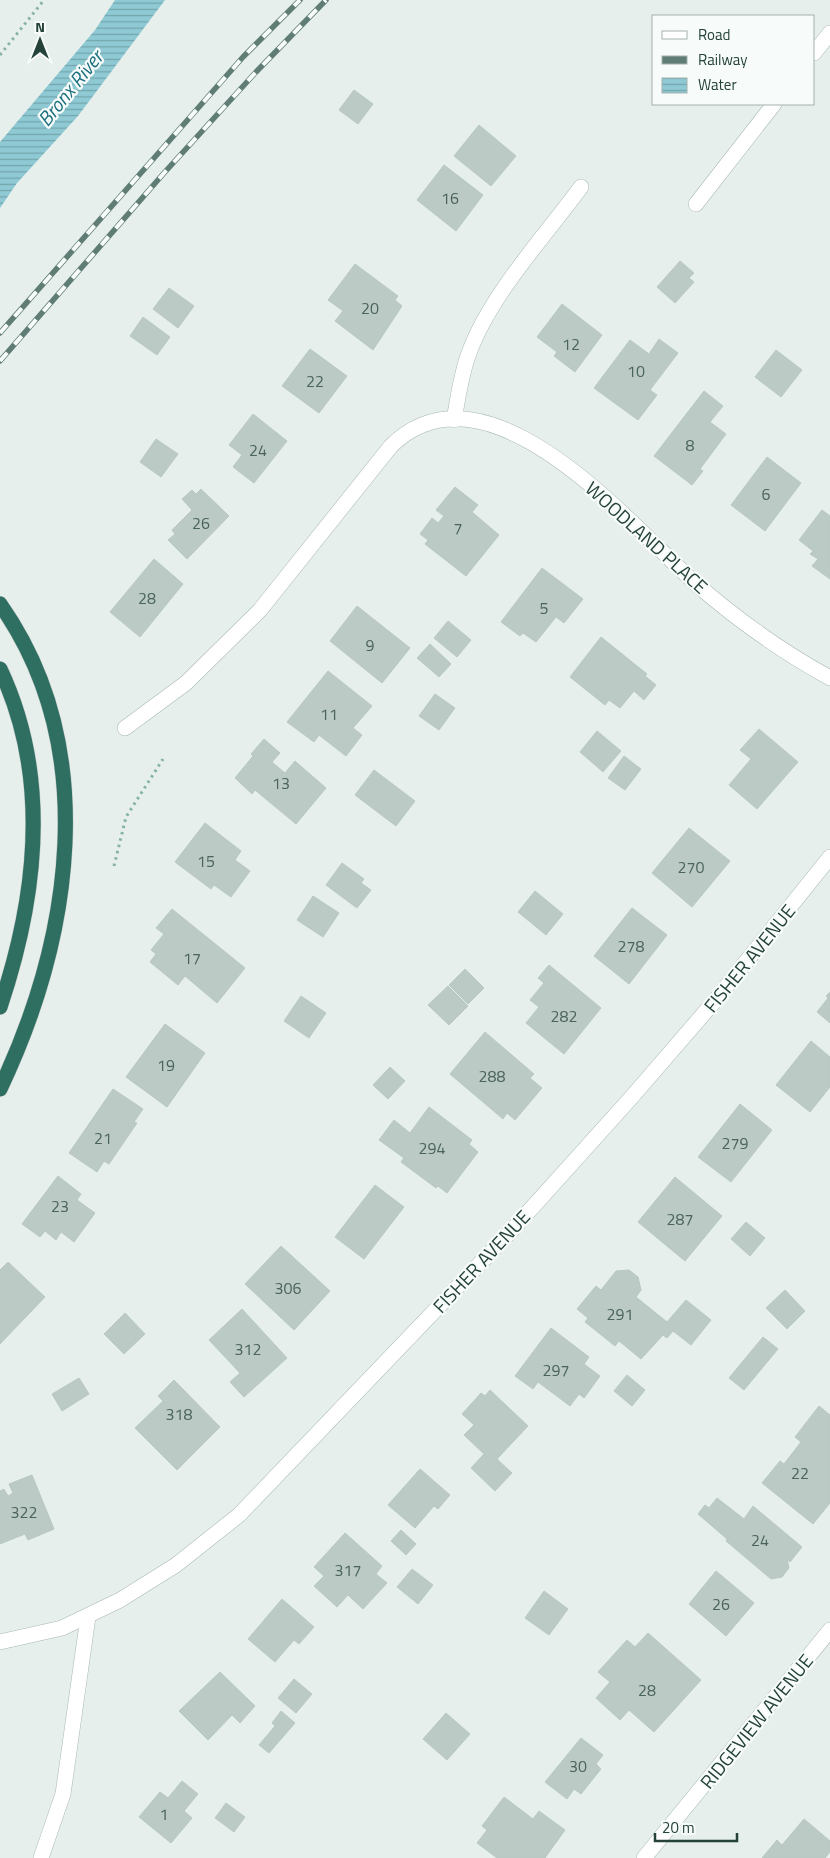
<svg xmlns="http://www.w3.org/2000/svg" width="830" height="1858" font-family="'Titillium Web',sans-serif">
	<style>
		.water { fill: url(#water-rules) }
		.building { fill: #bbcac4; stroke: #b8c9c2 }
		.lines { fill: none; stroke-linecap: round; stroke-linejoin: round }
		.minor-casing { stroke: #a8b8b2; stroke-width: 16 }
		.highway-casing { stroke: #c2cac8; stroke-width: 16 }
		.path { stroke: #86b3a5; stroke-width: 3; stroke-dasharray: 2.5 4; stroke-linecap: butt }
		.minor { stroke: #fff; stroke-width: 15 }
		.highway { stroke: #2f6f62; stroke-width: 15 }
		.rail-casing { stroke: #5f7d75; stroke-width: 5.5 }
		.rail { stroke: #f7fbf9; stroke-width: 4; stroke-dasharray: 11; stroke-linecap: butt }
		.labels { text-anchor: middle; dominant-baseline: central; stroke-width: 4.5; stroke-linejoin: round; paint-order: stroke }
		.number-label { font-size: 16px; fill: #4a645c }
		.street-label { font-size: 19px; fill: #24423a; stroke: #f7fbf9 }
		.water-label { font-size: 20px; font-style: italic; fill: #1c6f80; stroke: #f7fbf9 }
	</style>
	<defs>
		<pattern id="water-rules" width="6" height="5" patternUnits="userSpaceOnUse" patternTransform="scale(1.25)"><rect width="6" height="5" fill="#8ec9d4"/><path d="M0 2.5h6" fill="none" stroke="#74a5ad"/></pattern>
	</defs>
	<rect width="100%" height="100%" fill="#e6efeb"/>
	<path class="water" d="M115,0H165L78,116L17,183L0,208V142L95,30Z"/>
	<g class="building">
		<path d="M354,90L373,104L358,124L339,110Z"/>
		<path d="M479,125L516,156L491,186L454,156Z"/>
		<path d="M444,165L483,195L456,231L417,200Z"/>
		<path d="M680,261L694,273L689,278L694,282L675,303L657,287Z"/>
		<path d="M355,264L398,296L395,300L402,306L373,350L335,321L343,311L328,300Z"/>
		<path d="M169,288L194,306L178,328L153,309Z"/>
		<path d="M562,304L602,335L575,372L554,356L557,352L537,337Z"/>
		<path d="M143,317L170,337L157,355L130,336Z"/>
		<path d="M659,339L678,353L650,390L657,395L638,420L594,388L630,340L649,354Z"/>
		<path d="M310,349L347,376L319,413L282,386Z"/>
		<path d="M776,350L802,370L781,397L755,377Z"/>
		<path d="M704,391L723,406L710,422L726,434L700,469L703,471L692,485L654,456Z"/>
		<path d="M253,414L287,441L254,483L233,467L242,455L229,445Z"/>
		<path d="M156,439L178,454L161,477L140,462Z"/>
		<path d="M767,457L801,483L765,531L731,505Z"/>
		<path d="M455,487L478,505L472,512L499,535L466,576L425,544L428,540L420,534L432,518L438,523L444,516L436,510Z"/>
		<path d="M201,489L229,516L187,559L168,540L175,534L172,530L192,510L182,499L192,490L196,494Z"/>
		<path d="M822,510L830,516V579L812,566L818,559L810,554L813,551L799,540Z"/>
		<path d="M154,559L183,584L140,637L110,612Z"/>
		<path d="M542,568L583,599L564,623L556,617L536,642L523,633L520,636L501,622Z"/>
		<path d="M357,606L410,648L382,683L330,641Z"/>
		<path d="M448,621L471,640L457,657L434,638Z"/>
		<path d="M601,637L647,674L645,676L656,685L644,700L634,691L620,708L609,700L605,705L570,677Z"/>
		<path d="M430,644L451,664L439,677L417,658Z"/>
		<path d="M328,671L372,706L353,728L362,735L346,756L319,735L314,742L287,722Z"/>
		<path d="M435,694L455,708L439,730L419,716Z"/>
		<path d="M759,729L798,762L757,809L729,785L751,759L740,750Z"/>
		<path d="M597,731L621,751L603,772L580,752Z"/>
		<path d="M264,739L280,753L272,762L285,773L295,761L326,788L296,824L255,790L252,794L235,778L253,756L251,754Z"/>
		<path d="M624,756L641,769L625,790L608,778Z"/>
		<path d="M374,770L415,801L396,826L355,795Z"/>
		<path d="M205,823L241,851L235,860L250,871L231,897L214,885L211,889L175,862Z"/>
		<path d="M689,828L730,861L692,907L652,873Z"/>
		<path d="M342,863L364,879L361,883L371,890L357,908L326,885Z"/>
		<path d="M535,891L563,914L546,935L518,912Z"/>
		<path d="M313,896L339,913L323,937L297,920Z"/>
		<path d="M632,908L667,935L629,984L594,956Z"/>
		<path d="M172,909L245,968L217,1003L185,976L178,985L150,962L156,954L151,950L164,934L156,928Z"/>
		<path d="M549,965L601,1008L564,1054L526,1023L539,1007L530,1000L544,983L538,978Z"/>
		<path d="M465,969L484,988L468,1004L449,985Z"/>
		<path d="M448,986L468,1006L449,1025L428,1005Z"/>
		<path d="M830,992V1023L817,1012L828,998L826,996Z"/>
		<path d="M301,996L326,1013L309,1038L284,1021Z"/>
		<path d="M165,1024L205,1053L167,1107L126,1077Z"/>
		<path d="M485,1032L534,1074L530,1078L542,1088L515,1120L507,1113L503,1119L450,1074Z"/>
		<path d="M811,1041L830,1057V1087L810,1112L776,1085Z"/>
		<path d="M390,1067L405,1081L388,1099L373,1085Z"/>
		<path d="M113,1089L143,1109L134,1122L137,1123L109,1164L104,1161L97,1172L69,1153Z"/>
		<path d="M740,1104L772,1130L731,1182L698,1157Z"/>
		<path d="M429,1107L472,1140L469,1144L478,1152L447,1193L438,1186L436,1188L401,1162L404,1158L379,1140L394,1120L410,1133Z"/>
		<path d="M58,1176L81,1194L77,1200L95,1213L74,1242L61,1232L56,1240L45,1231L40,1237L22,1224Z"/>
		<path d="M675,1177L722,1216L685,1261L638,1222Z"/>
		<path d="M375,1185L404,1207L364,1259L335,1237Z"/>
		<path d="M746,1222L765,1238L750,1256L731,1239Z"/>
		<path d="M281,1246L330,1291L294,1330L245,1284Z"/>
		<path d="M8,1262L45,1297L0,1344V1270Z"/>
		<path d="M629,1270L638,1277L641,1290L636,1297L667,1322L686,1300L711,1320L691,1345L673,1331L667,1338L663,1335L641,1359L619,1341L615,1346L585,1322L588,1318L577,1309L596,1286L601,1290L616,1271Z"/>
		<path d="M785,1290L805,1311L787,1329L766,1308Z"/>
		<path d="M242,1309L287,1358L244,1397L230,1382L240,1373L209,1340Z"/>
		<path d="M125,1313L145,1334L124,1354L104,1334Z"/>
		<path d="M551,1328L589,1357L584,1364L600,1376L584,1398L579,1394L570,1406L538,1382L533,1389L515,1376Z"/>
		<path d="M763,1337L778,1349L744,1390L729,1378Z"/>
		<path d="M627,1375L645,1390L632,1406L614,1391Z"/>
		<path d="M79,1378L89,1394L62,1411L52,1394Z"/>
		<path d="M174,1380L220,1427L177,1470L135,1428L163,1401L158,1396Z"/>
		<path d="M490,1390L528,1426L497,1459L512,1473L495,1491L471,1468L484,1454L464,1435L474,1425L462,1414L481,1393L485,1396Z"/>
		<path d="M819,1406L830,1415V1503L813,1524L762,1483L780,1461L784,1464L801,1442L795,1437Z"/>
		<path d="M420,1469L450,1495L438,1509L434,1506L415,1528L388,1505Z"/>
		<path d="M32,1475L54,1529L28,1540L25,1534L0,1544V1491L4,1489L8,1496L13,1493L9,1484Z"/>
		<path d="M717,1498L744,1519L753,1506L802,1547L790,1562L787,1559L789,1568L782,1577L771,1579L726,1541L727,1539L698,1514L705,1505L709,1508Z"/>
		<path d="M401,1530L416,1544L406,1555L391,1541Z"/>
		<path d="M345,1533L382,1566L376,1574L387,1583L363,1609L348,1595L337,1607L314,1586L324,1576L314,1567Z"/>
		<path d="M412,1569L433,1585L418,1604L397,1587Z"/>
		<path d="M716,1571L754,1603L726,1636L689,1604Z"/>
		<path d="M544,1591L568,1609L549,1635L525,1618Z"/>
		<path d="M282,1599L314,1627L299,1644L294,1640L275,1662L248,1639Z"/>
		<path d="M648,1633L701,1680L654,1732L629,1710L620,1720L596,1698L610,1682L598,1672L627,1640L635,1647Z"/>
		<path d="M220,1672L255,1706L240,1723L232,1715L208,1740L179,1711Z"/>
		<path d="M294,1679L312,1694L296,1713L278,1698Z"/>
		<path d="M281,1711L295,1723L269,1753L259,1745L275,1726L272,1723Z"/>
		<path d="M446,1713L470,1734L447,1760L423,1739Z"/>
		<path d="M581,1738L603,1755L596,1764L601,1769L581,1794L574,1789L567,1799L545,1782Z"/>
		<path d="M182,1781L198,1794L184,1811L192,1818L171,1843L139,1817L160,1792L168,1798Z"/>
		<path d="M504,1797L533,1819L539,1811L565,1830L545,1858H497L477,1843L487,1830L482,1826Z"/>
		<path d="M226,1803L245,1817L234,1832L215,1818Z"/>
		<path d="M804,1819L830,1841V1852L825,1858H762L777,1840L782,1845Z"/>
	</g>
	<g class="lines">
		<defs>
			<g id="minor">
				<path d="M814,53L830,33"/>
				<path d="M696,204L774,104"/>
				<path d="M454,420C458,398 461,374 469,353C490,295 545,236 581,187"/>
				<path d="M125,728L186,683L260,610L391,446C486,353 628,522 694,582C736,619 781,651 830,678"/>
				<path d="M0,1642L62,1628L120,1600L176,1565L239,1515L513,1229L630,1099L713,1003L830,857"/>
				<path d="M41,1858L63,1794L88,1617"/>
				<path d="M644,1858L830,1630"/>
			</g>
			<g id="highway">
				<path d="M0,604C102,749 71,939 0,1089"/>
				<path d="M0,669C51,777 37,897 0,1007"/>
			</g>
		</defs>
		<use href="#minor" class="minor-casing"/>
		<use href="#highway" class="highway-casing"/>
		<g class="path">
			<path d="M0,55L44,0"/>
			<path d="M114,866L126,817L163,759"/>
		</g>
		<use href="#minor" class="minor"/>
		<use href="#highway" class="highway"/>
		<defs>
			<g id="rail">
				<path d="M0,333L243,57L300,0"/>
				<path d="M0,361L164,173L256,72L326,0"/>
			</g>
		</defs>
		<use href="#rail" class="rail-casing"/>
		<use href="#rail" class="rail"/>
	</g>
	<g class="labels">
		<g class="number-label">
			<text x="450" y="198">16</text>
			<text x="370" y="308">20</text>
			<text x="571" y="344">12</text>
			<text x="636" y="371">10</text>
			<text x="315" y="381">22</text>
			<text x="690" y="445">8</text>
			<text x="258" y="450">24</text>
			<text x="766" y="494">6</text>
			<text x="201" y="523">26</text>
			<text x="458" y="528">7</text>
			<text x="147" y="598">28</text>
			<text x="544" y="608">5</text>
			<text x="370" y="645">9</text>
			<text x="329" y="714">11</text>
			<text x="281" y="783">13</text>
			<text x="206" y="861">15</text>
			<text x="691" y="867">270</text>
			<text x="631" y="946">278</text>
			<text x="192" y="958">17</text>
			<text x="564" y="1016">282</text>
			<text x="166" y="1065">19</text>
			<text x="492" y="1076">288</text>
			<text x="103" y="1138">21</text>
			<text x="735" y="1143">279</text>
			<text x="432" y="1148">294</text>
			<text x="60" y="1206">23</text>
			<text x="680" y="1219">287</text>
			<text x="288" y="1288">306</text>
			<text x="620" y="1314">291</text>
			<text x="248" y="1349">312</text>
			<text x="556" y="1370">297</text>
			<text x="179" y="1414">318</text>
			<text x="800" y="1473">22</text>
			<text x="24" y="1512">322</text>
			<text x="760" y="1540">24</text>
			<text x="348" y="1570">317</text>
			<text x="721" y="1604">26</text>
			<text x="647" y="1690">28</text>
			<text x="578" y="1766">30</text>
			<text x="164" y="1814">1</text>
		</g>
		<g class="street-label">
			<text transform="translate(647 537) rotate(42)">WOODLAND PLACE</text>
			<text transform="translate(749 958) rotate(-51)">FISHER AVENUE</text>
			<text transform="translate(481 1261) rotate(-47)">FISHER AVENUE</text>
			<text transform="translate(756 1721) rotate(-51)">RIDGEVIEW AVENUE</text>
		</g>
		<g class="water-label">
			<text transform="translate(70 88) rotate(-51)">Bronx River</text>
		</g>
	</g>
	<rect x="652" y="15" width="162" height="90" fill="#f7fbf9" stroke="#a3b1ad"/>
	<rect x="662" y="31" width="25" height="8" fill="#ffffff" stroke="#a3b1ad"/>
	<text x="698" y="40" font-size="15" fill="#24423a">Road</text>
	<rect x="662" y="56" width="25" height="8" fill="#5f7d75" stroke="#a3b1ad"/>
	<text x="698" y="65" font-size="15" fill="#24423a">Railway</text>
	<rect x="662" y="78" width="25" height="15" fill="url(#water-rules)" stroke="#a3b1ad"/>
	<text x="698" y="90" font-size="15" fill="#24423a">Water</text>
	<g transform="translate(40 40)" stroke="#f7fbf9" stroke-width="4" paint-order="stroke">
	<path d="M0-4L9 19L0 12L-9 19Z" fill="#24423a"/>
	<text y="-8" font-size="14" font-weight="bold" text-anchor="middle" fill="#24423a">N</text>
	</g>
	<path d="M655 1833v8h82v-8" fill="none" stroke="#24423a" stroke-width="2.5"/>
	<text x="662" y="1833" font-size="15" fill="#24423a" stroke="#f7fbf9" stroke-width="4" paint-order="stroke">20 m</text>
</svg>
